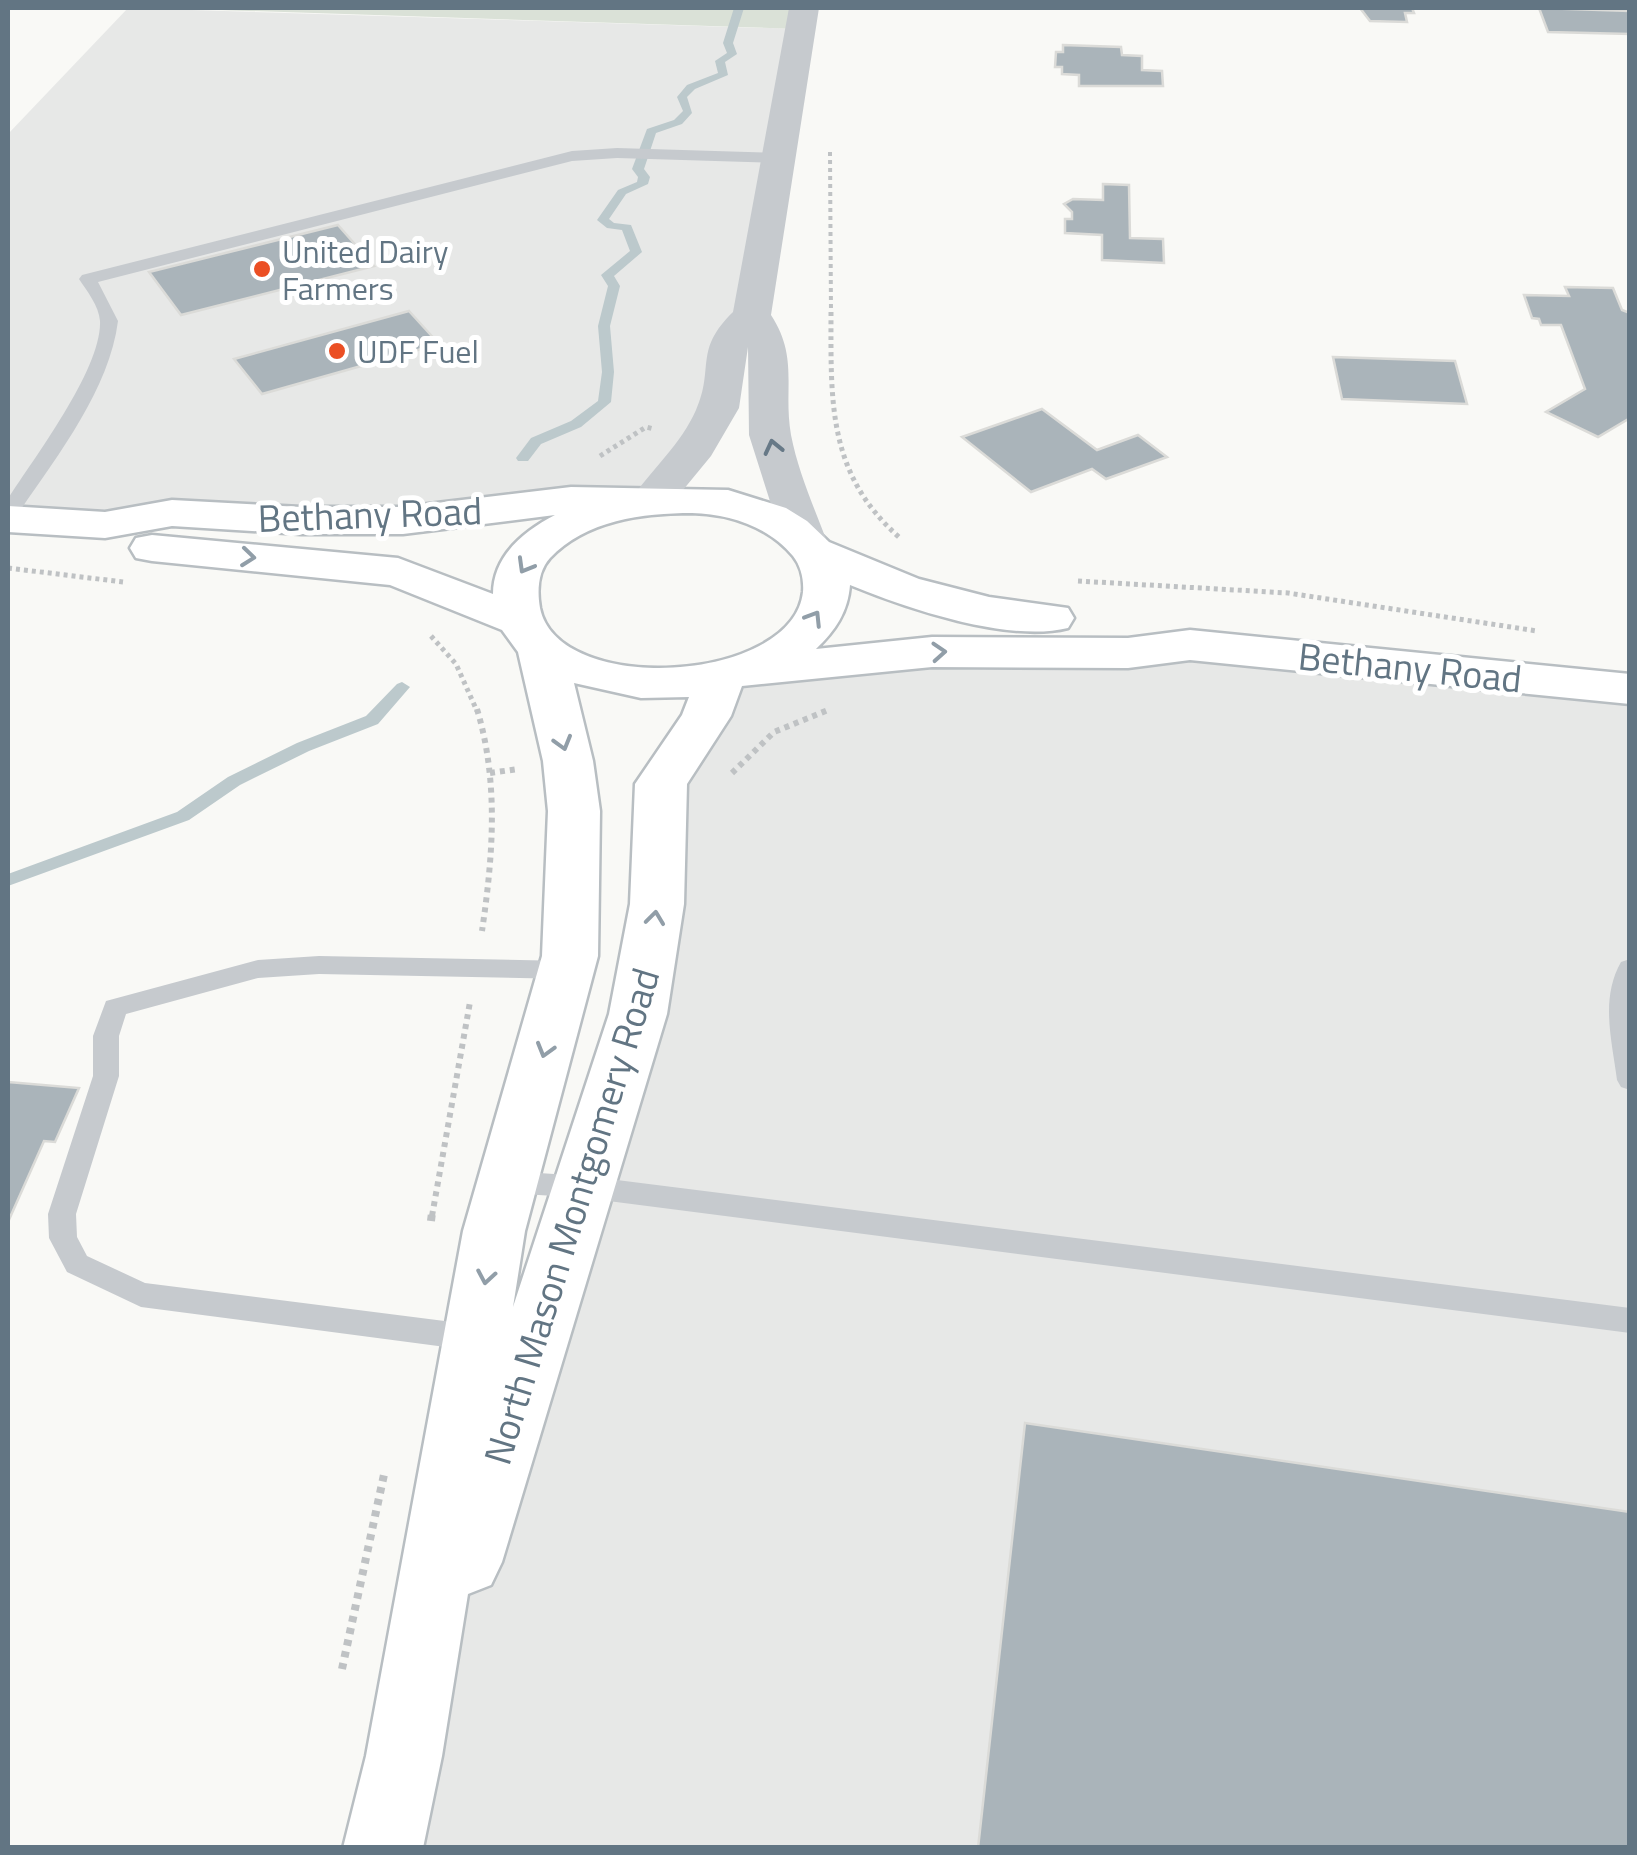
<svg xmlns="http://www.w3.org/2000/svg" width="1637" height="1855" font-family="'Titillium Web',sans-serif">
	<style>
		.built { fill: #e7e8e7 }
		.green { fill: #dae1d7 }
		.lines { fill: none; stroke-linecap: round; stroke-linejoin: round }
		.stream { fill: #bcc9cc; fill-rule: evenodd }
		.building { fill: #aab4ba; stroke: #dbdbd8; stroke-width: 2.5 }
		.secondary-casing { stroke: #b8bec2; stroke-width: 5 }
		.path-far3 { stroke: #bfc2c4; stroke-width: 4; stroke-dasharray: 4 4; stroke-linecap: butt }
		.path-far2 { stroke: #bfc2c4; stroke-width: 5; stroke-dasharray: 4 4; stroke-linecap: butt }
		.path-far1 { stroke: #bfc2c4; stroke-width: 6; stroke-dasharray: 5 5; stroke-linecap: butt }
		.path { stroke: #bfc2c4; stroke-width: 8; stroke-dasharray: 6 6; stroke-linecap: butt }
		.service { fill: #c6cace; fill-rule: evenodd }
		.tertiary { fill: #c6cace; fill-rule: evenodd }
		.secondary { fill: #fff; fill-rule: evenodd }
		.oneway { stroke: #677987 }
		.oneway2 { stroke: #919ea8 }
		.poi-dot { fill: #eb4f24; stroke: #fff; stroke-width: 4 }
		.labels { text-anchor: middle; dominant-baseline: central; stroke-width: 10; stroke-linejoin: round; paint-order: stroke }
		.far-poi-label { font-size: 32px; fill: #627583; stroke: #fff; text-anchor: start }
		.street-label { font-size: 38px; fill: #627583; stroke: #fff }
	</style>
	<rect width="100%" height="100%" fill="#f9f9f6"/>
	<g class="built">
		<path d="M128,8L800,29L779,158L699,441L635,502L105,525L8,519V134Z"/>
		<path d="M1128,653L1629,689V1847L383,1848L638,1014L658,803L738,672Z"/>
	</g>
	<path class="green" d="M159,8H805L800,29Z"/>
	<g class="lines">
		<g class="stream">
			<path d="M734,8H744L733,43L737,54L725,62L728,75L695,89L687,97L692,113L682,124L656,133L644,169L650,177L648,184L626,194L609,219L614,223L631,225L642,252L614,276L620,286L610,326L614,372L611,402L581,427L541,444L528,461H518L516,458L531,438L571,421L598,401L602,372L598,326L608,286L601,275L630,251L622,230L607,228L597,220L618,190L637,182L638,177L632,169L647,129L674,120L683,111L677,97L687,85L718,73L715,61L727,53L723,43Z"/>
			<path d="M402,682L410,687L378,724L309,751L240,785L189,820L8,886V874L177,812L228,777L297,743L366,716L397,684Z"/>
		</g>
	</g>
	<g class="building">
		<path d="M1360,8H1412L1414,13H1405L1407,22L1370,21Z"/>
		<path d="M1539,8L1630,11V34L1548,32Z"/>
		<path d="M1063,45L1121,47L1122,55L1142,56V70L1162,71L1163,86H1079V75L1062,74V67H1055L1056,52H1063Z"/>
		<path d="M1103,184L1129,185L1130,238L1163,239L1164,263L1102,260V235L1065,233V219H1072V212L1064,204L1073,199L1103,200Z"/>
		<path d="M338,225L374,266L181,315L149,272Z"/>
		<path d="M1565,287L1613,288L1622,310L1630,313V418L1598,437L1546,412L1585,389L1561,325H1541L1539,319L1532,318L1524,295L1569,296Z"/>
		<path d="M409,311L439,344L262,394L234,359Z"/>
		<path d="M1333,357L1455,361L1467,404L1342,399Z"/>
		<path d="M1042,409L1097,450L1138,435L1167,457L1106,479L1092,469L1031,492L962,437Z"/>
		<path d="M8,1082L79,1088L55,1142L44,1141L8,1222Z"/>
		<path d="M1025,1423L1630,1512V1848H978Z"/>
	</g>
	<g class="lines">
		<defs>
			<path id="secondary" d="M571,487L728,490L786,508L807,521L829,542L919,579L989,597L1068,608L1074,618L1068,628C1008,643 906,608 850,585C848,612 835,631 816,649L932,637L1128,638L1190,630L1630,674V704L1190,660L1128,668L932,667L742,686L731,716L687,784L684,904L667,1014L502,1562L491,1585L468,1594L442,1756L423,1848H343L366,1756L463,1231L542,956L548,811L543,761L518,652L502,630L390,585L152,561L136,558L130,548L136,538L152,535L398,558L493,594C493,556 524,531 555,515L403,534H301L172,526L105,538L8,532V506L105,512L172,500L301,507H403ZM692,513C729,514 768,526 793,556C801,566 804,580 803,592C793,683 558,697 540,608C537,591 538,571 550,558C586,520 643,513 692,513ZM574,683L641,698L689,697L682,715L635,784L630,904L609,1014L513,1307L525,1231L598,956L600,811L593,761Z"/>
		</defs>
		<use href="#secondary" class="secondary-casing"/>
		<path class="path-far3" d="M830,152L831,314"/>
		<g class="path-far2">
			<path d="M831,312C831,401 827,474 900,538"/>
			<path d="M600,456L646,427L654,429"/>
			<path d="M8,568L123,582"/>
			<path d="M1078,581L1288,593L1537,631"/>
			<path d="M431,636L456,664L477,711"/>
		</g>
		<g class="path-far1">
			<path d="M477,709C499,782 493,856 482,931"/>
			<path d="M490,773L518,769"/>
			<path d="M732,773L774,732L828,710"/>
			<path d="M432,1216L470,1002"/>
		</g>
		<g class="path">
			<path d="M431,1221L432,1213"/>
			<path d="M342,1669L385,1470"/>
		</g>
		<g class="service">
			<path d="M617,148L779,153L787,158L779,163L617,158L572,161L98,282L118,321C109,392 54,460 15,518L8,520V499C34,458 102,369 100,321C99,306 87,291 79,279L82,275L572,151Z"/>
			<path d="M319,956L567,961L576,963L580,970L576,977L567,979L319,974L258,978L126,1014L119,1036V1076L76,1214L77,1237L87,1256L145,1283L476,1325L487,1329L491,1338L487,1347L476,1351L141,1307L67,1272L49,1238L48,1214L93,1076V1036L106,1001L258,960Z"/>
			<path d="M1630,959V1090L1621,1087L1617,1080C1612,1040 1600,999 1621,962Z"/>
			<path d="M508,1171L585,1176L1630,1308V1333L585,1198L508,1193L498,1190L494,1182L498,1174Z"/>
		</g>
		<path class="tertiary" d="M789,8H819L771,315C799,358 783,389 791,435C798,471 813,505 826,539L820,548L804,552L788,548L782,539L749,435L748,347L739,408L711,456L669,507L654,511L639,507L632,498C653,468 681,444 696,410C715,368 693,351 733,312Z"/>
		<use href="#secondary" class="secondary"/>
	</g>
	<defs><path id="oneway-chevron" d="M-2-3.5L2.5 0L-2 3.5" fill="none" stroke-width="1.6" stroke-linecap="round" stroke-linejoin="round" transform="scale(2.5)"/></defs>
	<use class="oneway" href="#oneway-chevron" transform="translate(773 447) rotate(-103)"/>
	<g class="oneway2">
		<use href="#oneway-chevron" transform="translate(248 557) rotate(6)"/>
		<use href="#oneway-chevron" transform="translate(525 566) rotate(120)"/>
		<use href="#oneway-chevron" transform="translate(814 618) rotate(-58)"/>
		<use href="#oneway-chevron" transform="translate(939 652) rotate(-4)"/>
		<use href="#oneway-chevron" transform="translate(563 743) rotate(74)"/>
		<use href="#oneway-chevron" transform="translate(655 918) rotate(-83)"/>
		<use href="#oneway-chevron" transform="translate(545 1050) rotate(106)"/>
		<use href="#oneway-chevron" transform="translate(486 1277) rotate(100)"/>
	</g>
	<g class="poi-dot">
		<circle cx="262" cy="269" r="10"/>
		<circle cx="337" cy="351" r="10"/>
	</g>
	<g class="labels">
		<g class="far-poi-label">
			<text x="282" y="251">United Dairy<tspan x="282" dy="37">Farmers</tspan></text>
			<text x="357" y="351">UDF Fuel</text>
		</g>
		<g class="street-label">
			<text transform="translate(370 514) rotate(-2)">Bethany Road</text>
			<text transform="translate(1410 667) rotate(6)">Bethany Road</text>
			<text transform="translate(571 1216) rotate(-73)">North Mason Montgomery Road</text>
		</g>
	</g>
	<rect width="1637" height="1855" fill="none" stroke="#627583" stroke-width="20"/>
</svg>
